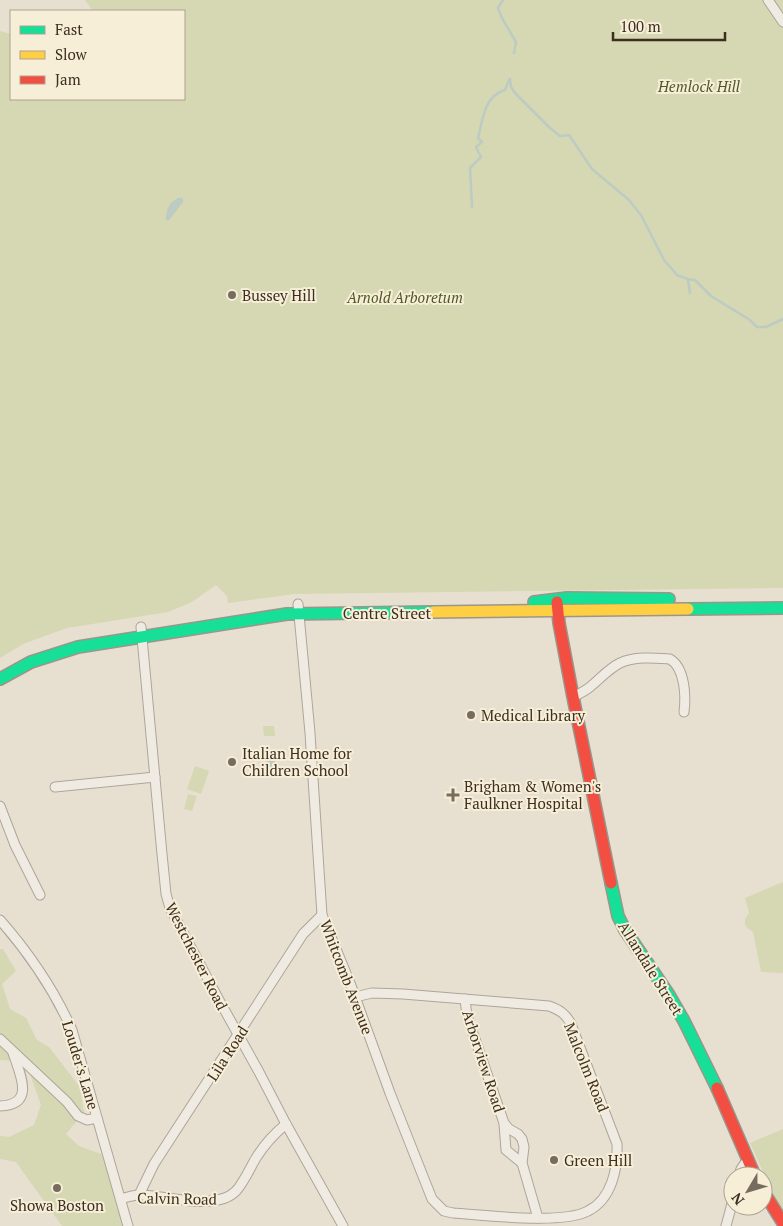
<svg xmlns="http://www.w3.org/2000/svg" width="783" height="1226" font-family="'PT Serif',serif">
	<style>
		.green { fill: #d6d7b3 }
		.water { fill: #bcccc2 }
		.lines { fill: none; stroke-linecap: round; stroke-linejoin: round }
		.stream { stroke: #bcccc2; stroke-width: 2.5 }
		.street-casing { stroke: #ada599; stroke-width: 11 }
		.fast-casing { stroke: #9c958a; stroke-width: 14 }
		.slow-casing { stroke: #9c958a; stroke-width: 14 }
		.jam-casing { stroke: #9c958a; stroke-width: 14 }
		.street { stroke: #efebe3; stroke-width: 9 }
		.fast { stroke: #16e098; stroke-width: 11 }
		.slow { stroke: #ffcf43; stroke-width: 11 }
		.jam { stroke: #f24e42; stroke-width: 11 }
		.poi-dot { fill: #786c5e; stroke: #f7eed8; stroke-width: 2 }
		.labels { text-anchor: middle; dominant-baseline: central; stroke-width: 4; stroke-linejoin: round; paint-order: stroke }
		.park-label { font-size: 15px; font-style: italic; fill: #4d5a26; stroke: #f7eed8 }
		.poi-label { font-size: 15px; fill: #3d2e20; stroke: #f7eed8; text-anchor: start }
		.street-label { font-size: 15px; fill: #3d2e20; stroke: #f7eed8 }
	</style>
	<rect width="100%" height="100%" fill="#e7e0d1"/>
	<g class="green">
		<path d="M85,0H783V588L294,594L228,603L227,596L216,585L192,602L168,612L67,628L23,644L0,658V31L11,34V99H184V11H93Z"/>
		<path d="M263,726H274L275,736H264Z"/>
		<path d="M195,766L209,771L201,794L187,789Z"/>
		<path d="M188,794L197,796L192,811L184,809Z"/>
		<path d="M783,882V973L761,972L753,932C744,927 742,921 749,913L745,898Z"/>
		<path d="M0,949H3L16,971L2,984L10,1009L26,1018L37,1040L49,1047L79,1086L84,1112L66,1134L79,1146L101,1154L121,1202L123,1226H62L16,1162L0,1159V1136L9,1137L34,1125L41,1105L29,1071L19,1061L0,1060Z"/>
		<path d="M783,1129V1211L775,1198L750,1143Z"/>
	</g>
	<g class="water">
		<path d="M178,198H183V202L170,219L167,221L166,219C166,209 169,203 178,198Z"/>
		<path d="M270,752L278,755L270,773L263,770Z"/>
	</g>
	<g class="lines">
		<g class="stream">
			<path d="M503,0L498,8L502,18L516,42L514,53"/>
			<path d="M510,79L511,87L515,93L550,128L560,136L569,135L592,169L629,200L641,215L664,260L672,269L677,275L688,279L695,280L711,296L750,320L757,327H766L783,319"/>
			<path d="M472,207L470,168L481,157L476,147L482,142L478,138C483,119 484,96 505,90L509,80"/>
			<path d="M688,280L690,293"/>
		</g>
		<defs>
			<g id="street">
				<path d="M768,0L783,22"/>
				<path d="M298,604L310,733L322,915L350,983L390,1093L432,1199L444,1211L453,1213C484,1215 562,1225 588,1211C612,1199 618,1168 617,1144L571,1024C566,1014 560,1010 549,1006L403,994L372,993L355,997"/>
				<path d="M141,627L162,854L166,894L170,908L219,1000L259,1072L286,1124L343,1226"/>
				<path d="M573,697C579,694 585,691 590,687C600,679 608,669 620,663C635,656 655,658 670,659C685,668 686,696 684,712"/>
				<path d="M55,787L155,777"/>
				<path d="M0,806L15,845L40,895"/>
				<path d="M0,920C29,953 54,990 72,1030L128,1226"/>
				<path d="M465,999L467,1016L504,1123L509,1129L518,1134L522,1139L524,1147L522,1163L538,1218"/>
				<path d="M0,1039L67,1102L78,1116L87,1120L97,1118"/>
				<path d="M0,1106C36,1105 20,1074 13,1053"/>
				<path d="M504,1124L506,1150L522,1163"/>
				<path d="M739,1176L741,1169L748,1159"/>
				<path d="M139,1195L154,1164L303,934L322,915"/>
				<path d="M121,1199C127,1197 134,1195 140,1195C167,1195 215,1212 236,1191C244,1182 250,1168 256,1158C264,1145 274,1134 286,1124"/>
				<path d="M726,1226L733,1200"/>
			</g>
			<g id="fast">
				<path d="M534,602L567,598L669,599"/>
				<path d="M688,609L783,608"/>
				<path d="M0,679L31,662L78,647L287,614L433,612"/>
				<path d="M611,883L618,916L625,930L669,995L684,1021L717,1088"/>
			</g>
			<path id="slow" d="M433,612L688,609"/>
			<g id="jam">
				<path d="M557,602L559,623L573,697L611,883"/>
				<path d="M717,1088L755,1176"/>
				<path d="M763,1191L783,1223"/>
			</g>
		</defs>
		<use href="#street" class="street-casing"/>
		<use href="#fast" class="fast-casing"/>
		<use href="#slow" class="slow-casing"/>
		<use href="#jam" class="jam-casing"/>
		<use href="#street" class="street"/>
		<use href="#fast" class="fast"/>
		<use href="#slow" class="slow"/>
		<use href="#jam" class="jam"/>
	</g>
	<g class="poi-dot">
		<circle cx="232" cy="295" r="5"/>
		<circle cx="471" cy="715" r="5"/>
		<circle cx="232" cy="762" r="5"/>
		<path d="M450.5 787.5h5v5h5v5h-5v5h-5v-5h-5v-5h5z"/>
		<circle cx="554" cy="1160" r="5"/>
		<circle cx="57" cy="1188" r="5"/>
	</g>
	<g class="labels">
		<g class="park-label">
			<text x="699" y="86">Hemlock Hill</text>
			<text x="405" y="297">Arnold Arboretum</text>
		</g>
		<g class="poi-label">
			<text x="242" y="295">Bussey Hill</text>
			<text x="481" y="715">Medical Library</text>
			<text x="242" y="753">Italian Home for<tspan x="242" dy="17">Children School</tspan></text>
			<text x="464" y="786">Brigham &amp; Women's<tspan x="464" dy="17">Faulkner Hospital</tspan></text>
			<text x="564" y="1160">Green Hill</text>
			<text x="57" y="1205" text-anchor="middle">Showa Boston</text>
		</g>
		<g class="street-label">
			<text x="387" y="613">Centre Street</text>
			<text transform="translate(197 956) rotate(63)">Westchester Road</text>
			<text transform="translate(651 968) rotate(58)">Allandale Street</text>
			<text transform="translate(347 977) rotate(69)">Whitcomb Avenue</text>
			<text transform="translate(227 1053) rotate(-57)">Lila Road</text>
			<text transform="translate(484 1061) rotate(72)">Arborview Road</text>
			<text transform="translate(81 1065) rotate(73)">Louder's Lane</text>
			<text transform="translate(587 1067) rotate(68)">Malcolm Road</text>
			<text transform="translate(177 1198) rotate(1)">Calvin Road</text>
		</g>
	</g>
	<rect x="10" y="10" width="175" height="90" fill="#f7eed8" stroke="#ada18e"/>
	<rect x="20" y="26" width="25" height="8" fill="#16e098" stroke="#ada18e"/>
	<text x="55" y="35" font-size="15" fill="#3d2e20">Fast</text>
	<rect x="20" y="51" width="25" height="8" fill="#ffcf43" stroke="#ada18e"/>
	<text x="55" y="60" font-size="15" fill="#3d2e20">Slow</text>
	<rect x="20" y="76" width="25" height="8" fill="#f24e42" stroke="#ada18e"/>
	<text x="55" y="85" font-size="15" fill="#3d2e20">Jam</text>
	<g transform="translate(748 1191) rotate(232)"><circle r="24" fill="#f7eed8" stroke="#ada18e"/>
	<path d="M0-4L9 19L0 12L-9 19Z" fill="#786c5e"/>
	<text y="-8" font-size="14" font-weight="bold" text-anchor="middle" fill="#3d2e20">N</text>
	</g>
	<path d="M613 32v8h112v-8" fill="none" stroke="#3d2e20" stroke-width="2.5"/>
	<text x="620" y="32" font-size="15" fill="#3d2e20" stroke="#f7eed8" stroke-width="4" paint-order="stroke">100 m</text>
</svg>
